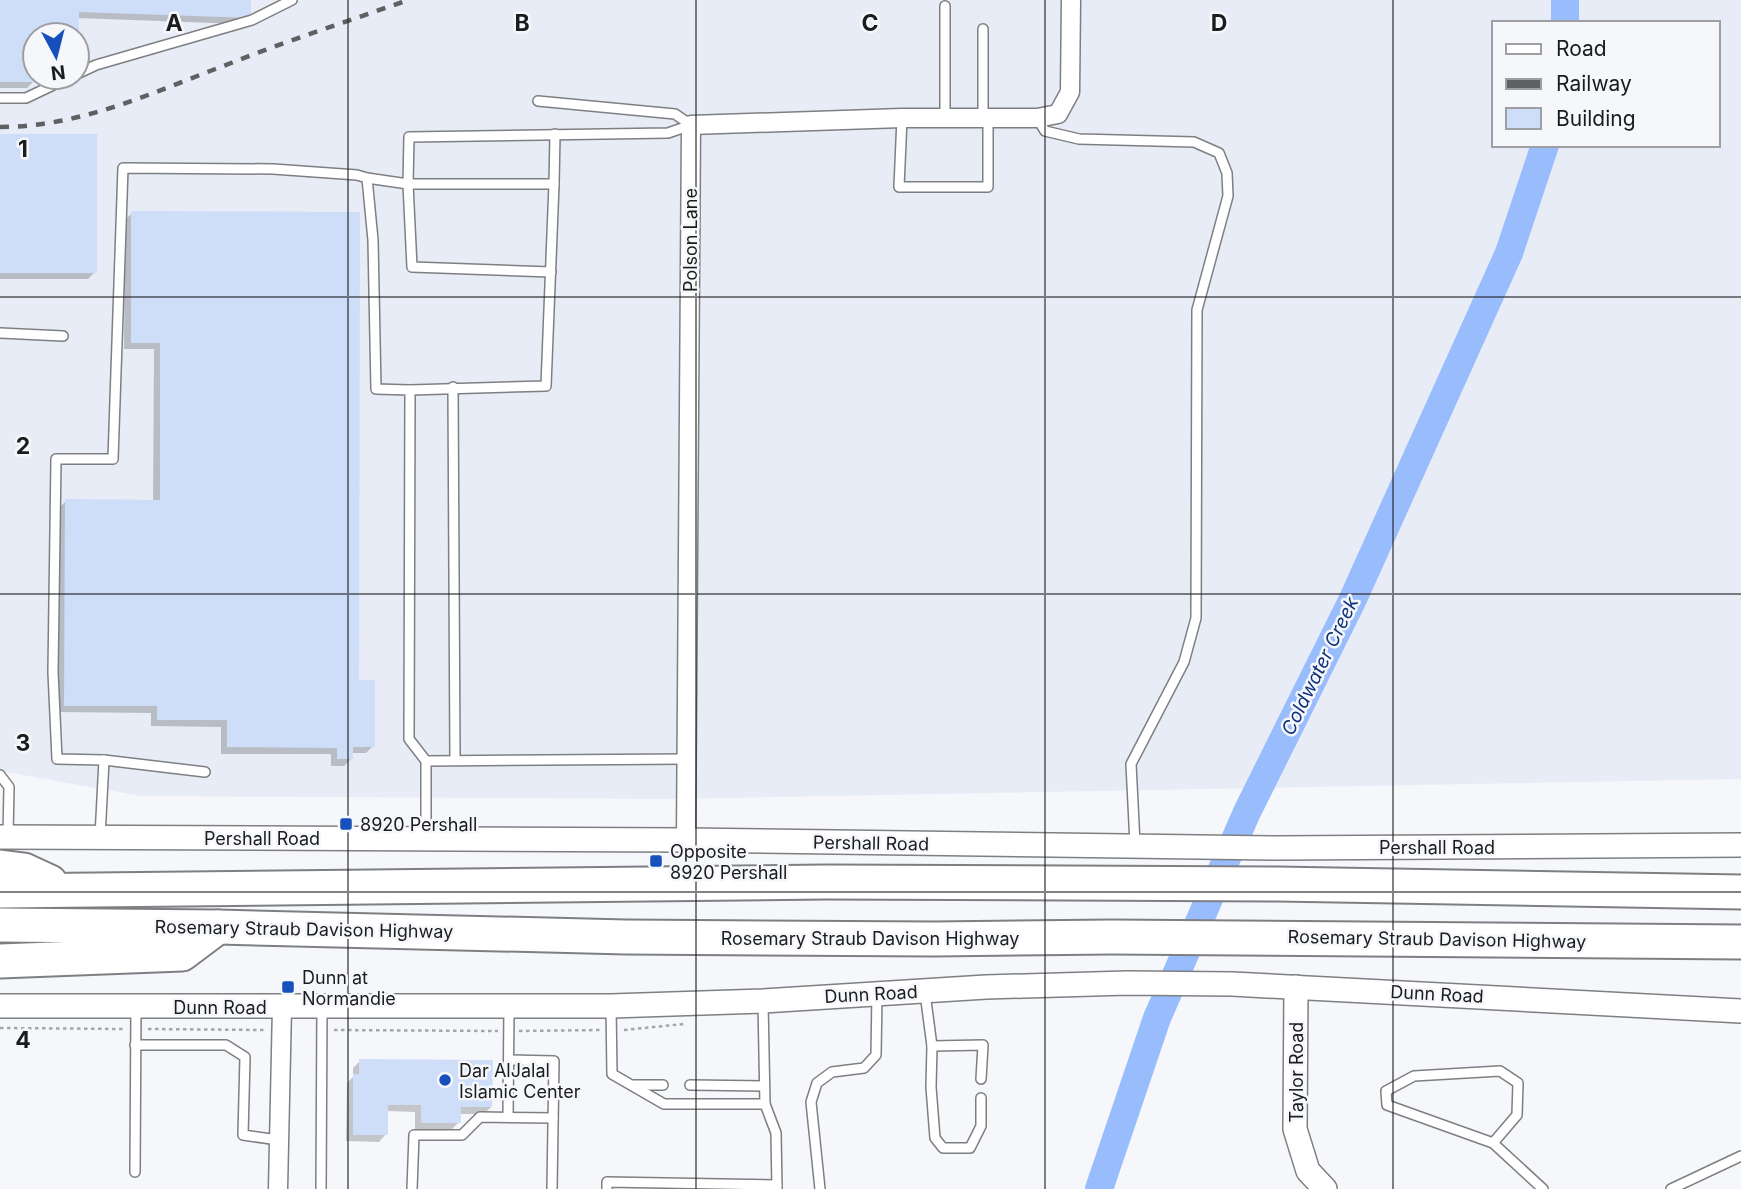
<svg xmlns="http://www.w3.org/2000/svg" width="1741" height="1189" font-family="Inter,sans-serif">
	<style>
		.built { fill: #e7ecf6; fill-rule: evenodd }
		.shadow { fill: #0003 }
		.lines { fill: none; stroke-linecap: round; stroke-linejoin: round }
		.river { stroke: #99bcfd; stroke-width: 28 }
		.building { fill: #cedef8 }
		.service-casing { stroke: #7d7f82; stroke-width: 12 }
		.minor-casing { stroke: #7d7f82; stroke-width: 21 }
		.tertiary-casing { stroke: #7d7f82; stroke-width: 26 }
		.motorway-casing { stroke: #7d7f82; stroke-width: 37 }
		.path { stroke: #a5a6a9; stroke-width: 2.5; stroke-dasharray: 3.5 3.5; stroke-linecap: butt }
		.service { stroke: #fff; stroke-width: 9 }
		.minor { stroke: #fff; stroke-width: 18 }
		.tertiary { stroke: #fff; stroke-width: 23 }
		.motorway { stroke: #fff; stroke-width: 33 }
		.rail { stroke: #5f6062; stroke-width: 4.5; stroke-dasharray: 9 9; stroke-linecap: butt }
		.grid { fill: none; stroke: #1b1c1d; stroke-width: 2; stroke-opacity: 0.55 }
		.poi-dot { fill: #174fbb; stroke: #f6f7fb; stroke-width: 2.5 }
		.labels { text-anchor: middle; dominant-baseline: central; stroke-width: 5; stroke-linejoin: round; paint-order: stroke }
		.street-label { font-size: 18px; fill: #1b1c1d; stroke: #f6f7fb }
		.poi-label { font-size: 18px; fill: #1b1c1d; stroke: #f6f7fb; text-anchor: start }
		.water-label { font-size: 19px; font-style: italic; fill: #0e337c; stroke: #f6f7fb }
		.grid-label { font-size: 23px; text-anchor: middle; font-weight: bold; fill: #1b1c1d; stroke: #f6f7fb; stroke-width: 5; stroke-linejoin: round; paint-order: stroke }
	</style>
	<rect width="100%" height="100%" fill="#f6f7fb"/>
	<path class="built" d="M0,0H1741V779L674,799L141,796L0,771ZM1494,23H1718V145H1494ZM35,35H77V77H35Z"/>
	<g class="shadow">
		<path d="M0,0H249L242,24L77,18V48V35H35L34,81L27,88H0Z"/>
		<path d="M0,136L95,272L88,279H0Z"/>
		<path d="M132,213L357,681L373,746L366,753H351V759L344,766H331V754H221V727L151,726V713L58,712L59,508L66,501L153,502L154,349H124L125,220Z"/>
		<path d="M360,1061L491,1107L484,1114H459V1122L452,1129H415V1112L387,1111L386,1134L379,1142L346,1141L347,1083L353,1077V1068Z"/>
	</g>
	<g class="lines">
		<g class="river">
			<path d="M1565,0V23"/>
			<path d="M1099,1189L1157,1018L1247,812L1352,601L1509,253L1545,145"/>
		</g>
	</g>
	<g class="building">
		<path d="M0,0H251V18L79,12V35H35L36,82H0Z"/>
		<rect x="0" y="134" width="97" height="139"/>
		<path d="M131,211L360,212L359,680H375V747H353V759H337V748L227,747V720H157V706H64L65,499L160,500V343H131Z"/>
		<path d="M359,1059L493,1060L492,1107H461V1123H421V1105H388V1135H353V1074H359Z"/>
	</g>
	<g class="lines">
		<defs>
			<g id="service">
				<path d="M983,29V118"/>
				<path d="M77,74L96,65L252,20L292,0"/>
				<path d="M0,98H26L70,77"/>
				<path d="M538,101L675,114L691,125"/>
				<path d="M902,118L899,187H988V118"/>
				<path d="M945,118V6"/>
				<path d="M1037,118L1045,131L1079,139L1194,142L1219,153L1227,173L1228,196L1197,310L1196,618L1184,662L1131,764L1135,844"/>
				<path d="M367,178L408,184H554L546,386L410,390"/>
				<path d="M554,184L555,134"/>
				<path d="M551,272L412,267L408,184L409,137L668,133L691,125"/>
				<path d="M0,333L63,336"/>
				<path d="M453,387L455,760"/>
				<path d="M104,760L205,772"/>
				<path d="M426,761L686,759"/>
				<path d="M0,775L9,787L8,835"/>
				<path d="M100,837L104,760L57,759L53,672L56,459H113L123,168L273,169L357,175L367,178L373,240L376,389L410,390L409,739L426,761V837"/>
				<path d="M925,993L932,1046L931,1087L935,1138L943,1148H970L981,1126V1098"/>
				<path d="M763,1003L765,1104L776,1133L777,1189"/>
				<path d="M611,1006L612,1074L664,1104H765"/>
				<path d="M135,1045H226L245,1057L243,1135L278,1140"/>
				<path d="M932,1046L983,1045L981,1079"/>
				<path d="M510,1060L554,1061L552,1189"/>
				<path d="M634,1085H663"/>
				<path d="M690,1085L764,1086"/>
				<path d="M508,1117L509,1007"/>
				<path d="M1493,1143L1517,1115L1518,1083L1500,1071L1414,1076L1386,1091L1387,1105L1493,1143L1543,1189"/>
				<path d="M135,1172L136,1007"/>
				<path d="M321,1189L322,1008"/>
				<path d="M412,1189L414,1135H462L480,1117L553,1118"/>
				<path d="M607,1189V1182L777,1185"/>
				<path d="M820,1189L811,1102L817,1083L832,1072L864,1068L876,1055L877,995"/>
				<path d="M1671,1189L1741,1156"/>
			</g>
			<g id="minor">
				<path d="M686,840L691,125L902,118H1037L1058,114L1070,92L1071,0"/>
				<path d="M278,1189L282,1007"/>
			</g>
			<g id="tertiary">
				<path d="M0,837L686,840L1278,848L1741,845"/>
				<path d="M1296,987L1295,1129L1308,1171L1325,1189"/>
				<path d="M0,1006H611L763,1001L986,987L1127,983L1232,984L1741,1011"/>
			</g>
			<g id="motorway">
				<path d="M0,867L24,870L50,882"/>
				<path d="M0,891L825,882L1277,884L1741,892"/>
				<path d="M0,925L218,927L626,937L934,939L1112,937L1741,942"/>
				<path d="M0,961L182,954L218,927"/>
			</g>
		</defs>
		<use href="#service" class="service-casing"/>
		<use href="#minor" class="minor-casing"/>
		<use href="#tertiary" class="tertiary-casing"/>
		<use href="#motorway" class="motorway-casing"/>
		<g class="path">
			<path d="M0,1028L124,1029"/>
			<path d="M148,1029L264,1030"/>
			<path d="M334,1030L498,1031"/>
			<path d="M624,1030L684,1024"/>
			<path d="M519,1031L600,1030"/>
		</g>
		<use href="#service" class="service"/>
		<use href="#minor" class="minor"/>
		<use href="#tertiary" class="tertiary"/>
		<use href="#motorway" class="motorway"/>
		<path class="rail" d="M0,127C82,127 156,91 231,63C289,40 349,21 408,0"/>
	</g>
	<path class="grid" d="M348,0V1189M696,0V1189M1045,0V1189M1393,0V1189M0,297H1741M0,594H1741M0,892H1741"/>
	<g class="poi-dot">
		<rect x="339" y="817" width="14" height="14" rx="3.5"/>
		<rect x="649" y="854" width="14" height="14" rx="3.5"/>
		<rect x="281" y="980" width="14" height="14" rx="3.5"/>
		<circle cx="445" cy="1080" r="7"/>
	</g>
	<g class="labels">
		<g class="street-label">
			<text transform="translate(690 240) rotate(-90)">Polson Lane</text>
			<text x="262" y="838">Pershall Road</text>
			<text transform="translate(871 843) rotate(1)">Pershall Road</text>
			<text x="1437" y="847">Pershall Road</text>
			<text transform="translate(304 929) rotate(1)">Rosemary Straub Davison Highway</text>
			<text x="870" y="938">Rosemary Straub Davison Highway</text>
			<text transform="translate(1437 939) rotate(1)">Rosemary Straub Davison Highway</text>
			<text transform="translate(871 994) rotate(-3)">Dunn Road</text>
			<text transform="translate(1437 994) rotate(3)">Dunn Road</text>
			<text x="220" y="1007">Dunn Road</text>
			<text transform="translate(1296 1072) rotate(-90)">Taylor Road</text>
		</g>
		<g class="poi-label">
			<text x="360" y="824">8920 Pershall</text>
			<text x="670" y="851">Opposite<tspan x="670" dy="21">8920 Pershall</tspan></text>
			<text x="302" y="977">Dunn at<tspan x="302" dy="21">Normandie</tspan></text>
			<text x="459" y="1070">Dar AlJalal<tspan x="459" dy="21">Islamic Center</tspan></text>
		</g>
		<g class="water-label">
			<text transform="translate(1320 666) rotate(-64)">Coldwater Creek</text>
		</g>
	</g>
	<g class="grid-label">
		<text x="174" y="31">A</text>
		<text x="522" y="31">B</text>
		<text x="870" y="31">C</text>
		<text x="1219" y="31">D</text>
		<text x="23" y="157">1</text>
		<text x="23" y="454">2</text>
		<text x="23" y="751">3</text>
		<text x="23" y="1048">4</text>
	</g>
	<rect x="1492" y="21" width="228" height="126" fill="#f6f7fb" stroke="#9e9fa2" stroke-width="2"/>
	<rect x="1506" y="44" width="35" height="10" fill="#ffffff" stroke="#9e9fa2" stroke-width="2"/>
	<text x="1556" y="56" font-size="21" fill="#1b1c1d">Road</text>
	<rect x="1506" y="79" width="35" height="10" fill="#5f6062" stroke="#9e9fa2" stroke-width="2"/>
	<text x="1556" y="91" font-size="21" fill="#1b1c1d">Railway</text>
	<rect x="1506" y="108" width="35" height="21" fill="#cedef8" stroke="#9e9fa2" stroke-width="2"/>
	<text x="1556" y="126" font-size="21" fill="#1b1c1d">Building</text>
	<g transform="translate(56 56) rotate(173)"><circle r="33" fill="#f6f7fb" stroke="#9e9fa2" stroke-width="2"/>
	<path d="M0-5L12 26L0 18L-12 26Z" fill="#174fbb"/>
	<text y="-10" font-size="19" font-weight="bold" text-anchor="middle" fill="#1b1c1d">N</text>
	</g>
</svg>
